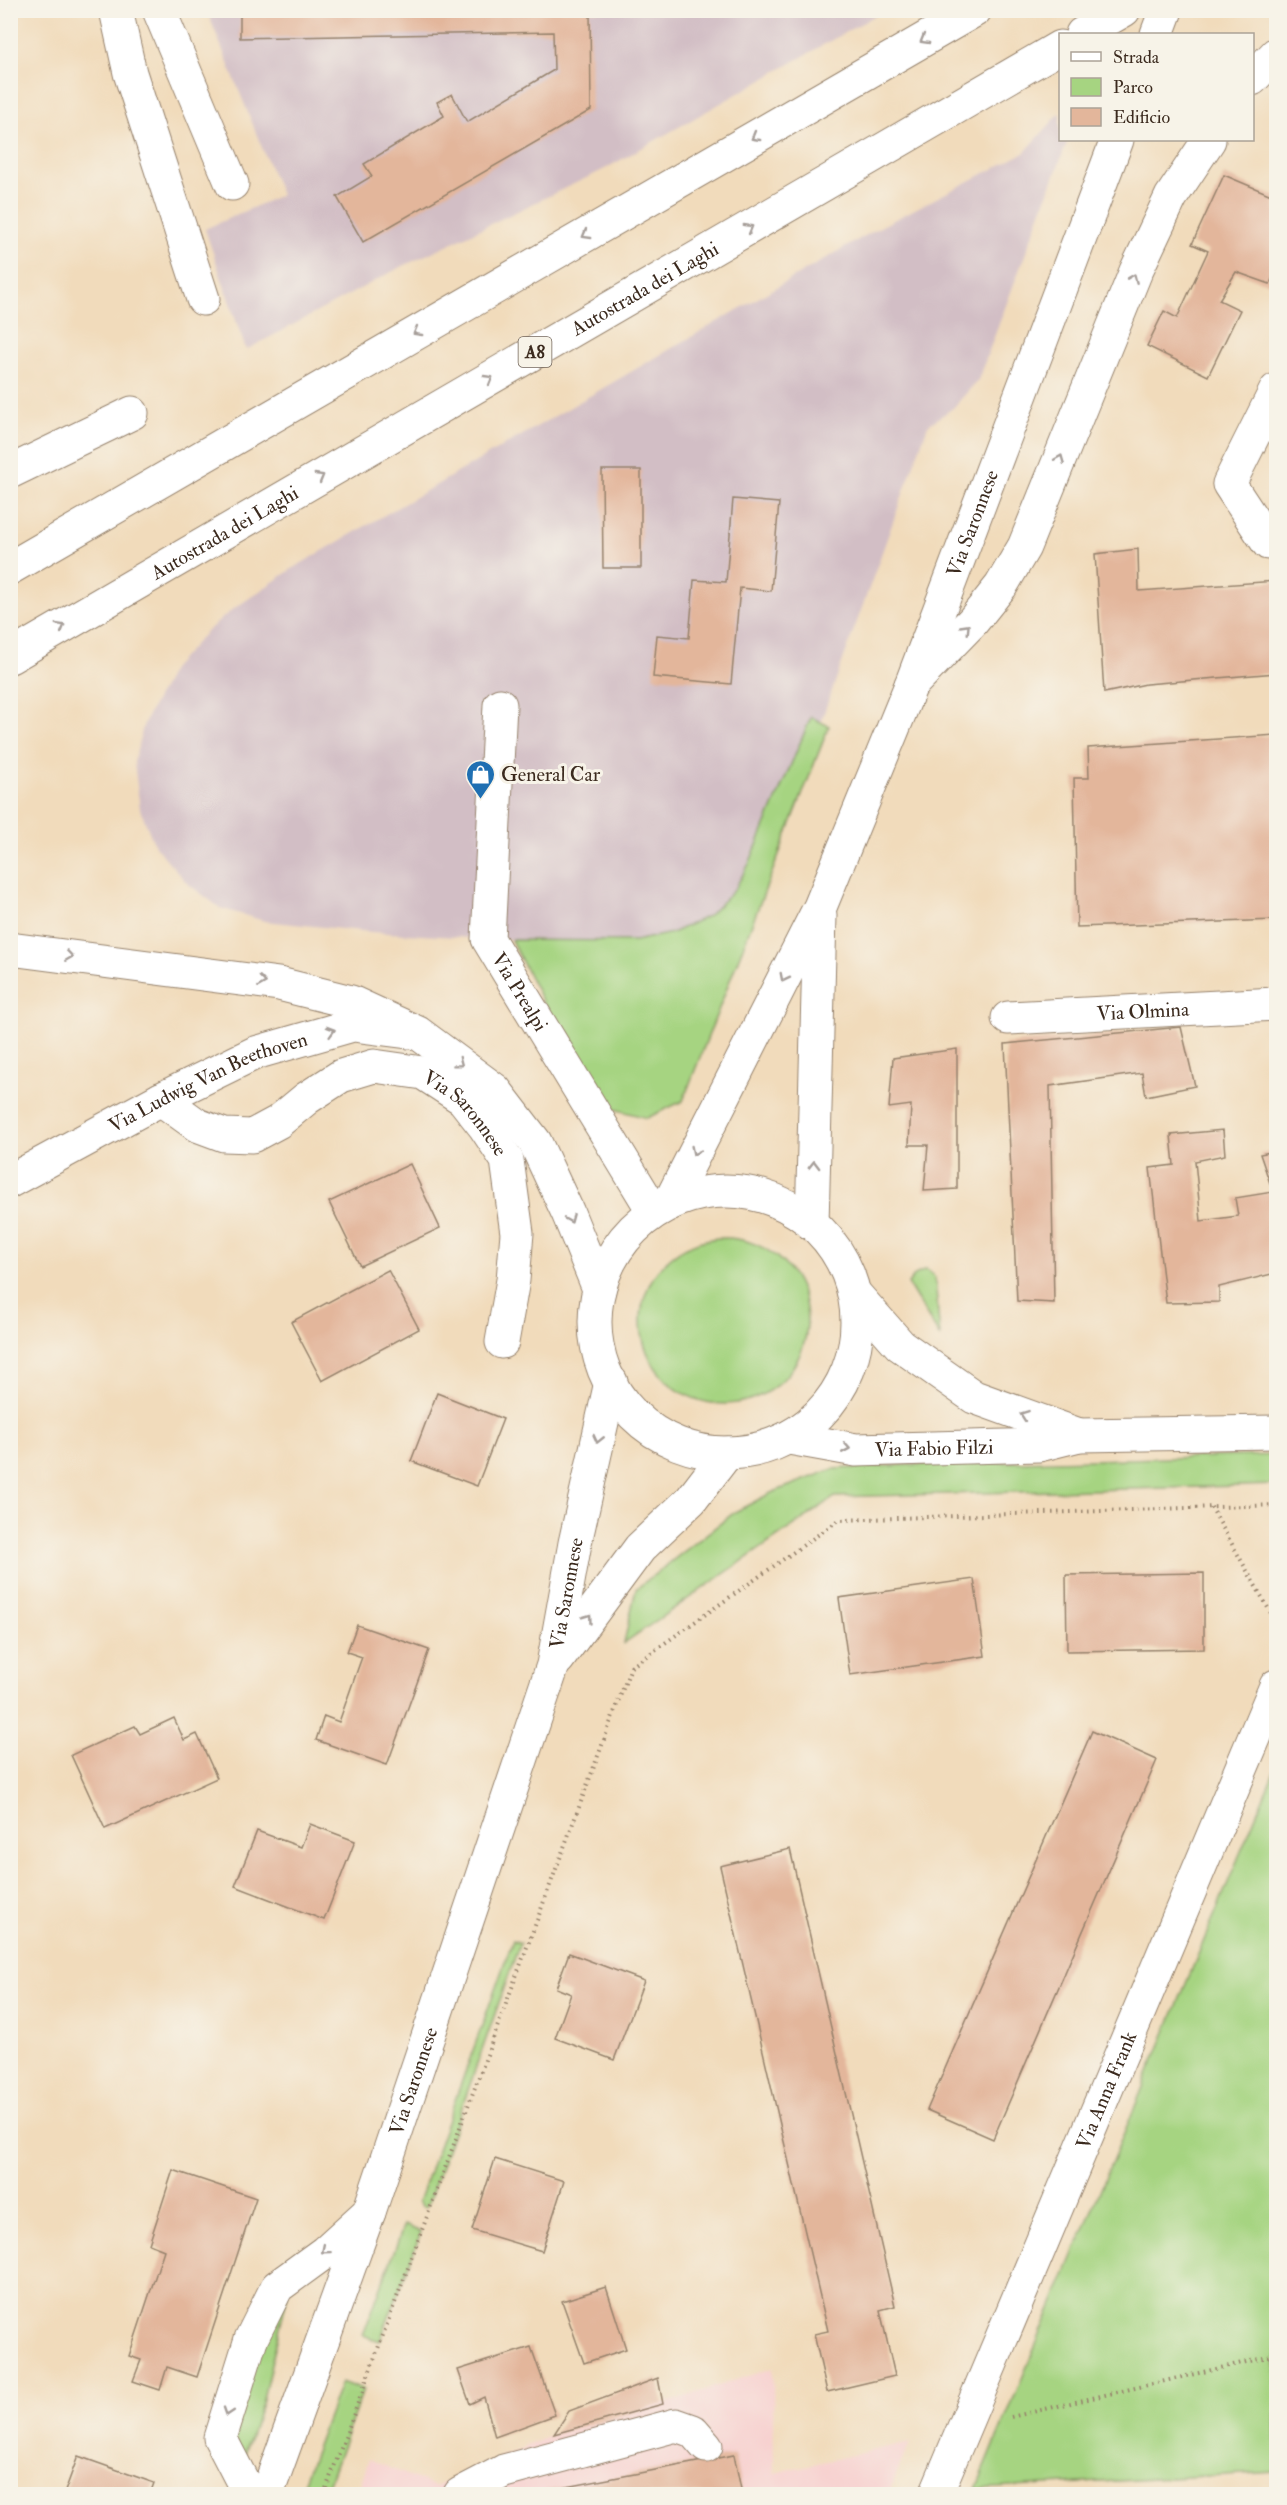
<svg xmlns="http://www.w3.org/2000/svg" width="1287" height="2505" font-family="'IM FELL Double Pica',serif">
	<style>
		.built { fill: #f7d0cf }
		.industrial { fill: #d2bec5 }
		.green { fill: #a6d481; stroke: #707f50; stroke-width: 1.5 }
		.building { fill: #e3b69b }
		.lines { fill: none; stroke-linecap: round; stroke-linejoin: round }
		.minor-casing { stroke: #96826c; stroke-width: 35 }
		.major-casing { stroke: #96826c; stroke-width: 35 }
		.highway-casing { stroke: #96826c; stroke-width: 35 }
		.path { stroke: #96826c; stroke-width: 4; stroke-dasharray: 1.5 4.5; stroke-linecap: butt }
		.minor { stroke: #fff; stroke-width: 33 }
		.major { stroke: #fff; stroke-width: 33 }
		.highway { stroke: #fff; stroke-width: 33 }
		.oneway { stroke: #a79f9a }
		.labels { text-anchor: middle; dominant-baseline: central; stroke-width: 6; stroke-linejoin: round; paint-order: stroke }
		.shield { fill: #f7f3e8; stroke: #73665b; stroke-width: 1.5 }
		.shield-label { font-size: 18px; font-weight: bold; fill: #3b2a1e }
		.street-label { font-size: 20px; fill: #3b2a1e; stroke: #f7f3e8 }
		.poi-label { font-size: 20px; fill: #3b2a1e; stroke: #f7f3e8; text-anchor: start }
	</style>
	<rect width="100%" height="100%" fill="#f7f3e8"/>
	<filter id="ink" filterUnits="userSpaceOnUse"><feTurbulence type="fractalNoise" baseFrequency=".0167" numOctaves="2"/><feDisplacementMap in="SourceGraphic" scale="12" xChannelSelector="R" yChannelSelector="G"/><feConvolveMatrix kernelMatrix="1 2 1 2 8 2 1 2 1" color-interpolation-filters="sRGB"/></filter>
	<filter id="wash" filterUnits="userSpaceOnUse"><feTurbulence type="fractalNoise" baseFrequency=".008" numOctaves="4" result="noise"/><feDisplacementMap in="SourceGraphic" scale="24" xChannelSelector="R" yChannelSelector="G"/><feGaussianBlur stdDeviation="1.35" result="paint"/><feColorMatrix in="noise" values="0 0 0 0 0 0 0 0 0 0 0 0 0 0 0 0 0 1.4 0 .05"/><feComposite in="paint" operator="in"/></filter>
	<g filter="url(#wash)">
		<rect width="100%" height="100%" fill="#f1dbbb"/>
		<path class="built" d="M773,2368L774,2473L910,2442L888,2494H357L369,2459L435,2487L554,2434L663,2404Z"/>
		<g class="industrial">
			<path d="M207,11H883L603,170L399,268L246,350L205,229L281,195Z"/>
			<path d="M1060,113V140H1068L978,380L953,408L928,425L821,721L811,717L749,864L734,890L708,916L672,933L635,941L488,939L371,932L264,921L220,908L187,883L155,846L140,809L134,762L144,723L173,668L206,632L232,610L295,567L882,226L1024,153Z"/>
		</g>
		<g class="green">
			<path d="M811,717L829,726L683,1101L647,1118L614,1109L578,1071L511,940L635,941L672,933L708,916L734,890L749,864Z"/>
			<circle cx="724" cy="1321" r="83"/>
			<path d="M926,1269L935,1278L940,1337L908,1284L915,1275Z"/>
			<path d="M1276,1455V1485L835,1497L624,1643L636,1589L735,1512L771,1493L833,1469L907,1465Z"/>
			<path d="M1276,1767V2472L976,2489Z"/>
			<path d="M513,1940L520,1943L427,2206L423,2207L418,2202Z"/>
			<path d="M404,2225L421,2232L380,2341L363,2335Z"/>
			<path d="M288,2293L262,2403L241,2466L232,2432L272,2313Z"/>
			<path d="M341,2382L363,2390L325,2494H299Z"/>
		</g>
		<g id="blocks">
			<g class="building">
				<path d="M240,10H590L591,110L363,242L337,197L372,176L364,164L444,116L437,102L452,94L467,122L554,70L553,32L240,38Z"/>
				<path d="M1224,175L1276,197V270L1270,284L1236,272L1219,300L1240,310L1208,376L1147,346L1164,311L1177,318L1208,251L1192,244Z"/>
				<path d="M602,470H641V568H603Z"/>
				<path d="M733,499L779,503L771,591L740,588L731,684L653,677L657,635L689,638L694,580L726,582Z"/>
				<path d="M1138,549L1139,591L1276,581V673L1146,684L1104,693L1095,554Z"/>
				<path d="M1276,735V920L1077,927L1074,778H1089L1088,748Z"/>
				<path d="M1181,1027L1195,1086L1146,1096L1142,1073L1050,1086L1054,1303L1017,1301L1005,1044Z"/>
				<path d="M957,1049V1189L924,1191L928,1145H909L911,1105L889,1108L893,1058Z"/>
				<path d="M1223,1130L1225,1155L1195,1161L1201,1221L1238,1216L1235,1198L1273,1192L1260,1154L1276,1151V1273L1219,1287V1302L1166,1303L1150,1168L1174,1165L1171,1135Z"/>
				<path d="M410,1164L440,1228L360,1266L329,1202Z"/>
				<path d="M388,1270L419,1329L322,1381L291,1322Z"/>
				<path d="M437,1393L503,1419L477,1486L411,1461Z"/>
				<path d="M1204,1573V1649L1067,1651L1066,1575Z"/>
				<path d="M974,1579L985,1656L850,1675L839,1598Z"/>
				<path d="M357,1625L429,1650L387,1765L316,1740L324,1716L339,1722L362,1657L347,1652Z"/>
				<path d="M174,1718L184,1740L197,1734L217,1778L105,1829L71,1755L135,1726L140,1734Z"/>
				<path d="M1092,1731L1157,1760L993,2139L927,2110Z"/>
				<path d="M310,1824L355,1841L324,1920L235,1886L257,1831L301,1847Z"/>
				<path d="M790,1849L895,2306L880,2310L895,2376L827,2392L814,2334L828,2331L720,1866Z"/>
				<path d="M569,1953L644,1981L614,2060L555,2038L571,1994L556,1988Z"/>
				<path d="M495,2159L564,2181L542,2251L472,2230Z"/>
				<path d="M173,2170L256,2198L197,2377L167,2367L160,2390L133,2381L141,2360L129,2356L164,2250L149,2244Z"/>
				<path d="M606,2287L626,2349L584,2363L562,2301Z"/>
				<path d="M531,2347L555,2415L495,2437L484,2397L470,2404L458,2370Z"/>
				<path d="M658,2378L663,2404L554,2434L569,2411Z"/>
				<path d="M734,2455L742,2494H535V2493Z"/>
				<path d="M78,2456L154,2483L150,2494H64Z"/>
			</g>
		</g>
	</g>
	<g filter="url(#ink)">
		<use href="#blocks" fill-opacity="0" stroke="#96826c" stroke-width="1.5"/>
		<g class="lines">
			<defs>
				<g id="minor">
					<path d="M116,10L130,73L203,299"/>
					<path d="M159,10L232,184"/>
					<path d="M1276,390L1229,484L1268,543H1276"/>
					<path d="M10,472L132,413"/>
					<path id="s1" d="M500,705L488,939L654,1212"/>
					<path id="s2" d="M1008,1018L1276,1004"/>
					<path id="s3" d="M161,1099L197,1125L224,1135L252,1136L278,1122L307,1098L341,1076L374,1066L423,1073L463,1099L485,1127L507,1160L517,1233L513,1280L502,1342"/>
					<path id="s4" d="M10,1181L161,1099L255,1053L353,1025L408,1032"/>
					<path d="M854,1293L900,1345L974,1397L1079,1435"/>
					<path id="s5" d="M789,1438L856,1450L1039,1445L1079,1435L1276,1432"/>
					<path d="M249,2494L220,2438L251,2339L277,2287L325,2252L369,2212"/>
					<path d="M460,2494L504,2471L676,2425L693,2431L706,2446"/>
					<path id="s6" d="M936,2494L1276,1686"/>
				</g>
				<g id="major">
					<path d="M1157,34L1166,10"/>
					<circle cx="726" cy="1322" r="131"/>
					<path id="s7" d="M669,1204L820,907L911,685L1117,140"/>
					<path d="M812,1224L820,915"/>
					<path d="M558,1659L640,1548L691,1500L727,1453"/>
					<path id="s8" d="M267,2494L369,2212L553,1665L575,1543L611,1382"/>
				</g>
				<g id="highway">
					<path d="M1082,34L1124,10"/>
					<path d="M1252,79L1276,54"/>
					<path d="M10,568L975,10"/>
					<path id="s9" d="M10,657L1060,47"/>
					<path d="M911,685L973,621L1001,586L1024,547L1136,271L1171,197L1209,140"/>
					<path d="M10,949L279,984L351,1002L418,1033L495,1090L535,1142L568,1213L599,1289"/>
				</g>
			</defs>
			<use href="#minor" class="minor-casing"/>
			<use href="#major" class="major-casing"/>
			<use href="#highway" class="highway-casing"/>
			<g class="path">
				<path d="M1211,1507L1276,1622"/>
				<path d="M1011,2417L1276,2355"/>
				<path d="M324,2494L631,1667L839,1520L1276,1505"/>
			</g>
			<use href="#minor" class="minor"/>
			<use href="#major" class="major"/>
			<use href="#highway" class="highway"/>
		</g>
		<defs><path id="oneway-chevron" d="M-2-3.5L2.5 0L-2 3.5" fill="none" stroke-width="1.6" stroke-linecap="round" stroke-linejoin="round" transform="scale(1.5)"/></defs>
		<g class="oneway">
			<use href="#oneway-chevron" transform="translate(924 40) rotate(150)"/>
			<use href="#oneway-chevron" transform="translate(755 137) rotate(150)"/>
			<use href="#oneway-chevron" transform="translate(749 228) rotate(-30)"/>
			<use href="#oneway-chevron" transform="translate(586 235) rotate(150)"/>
			<use href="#oneway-chevron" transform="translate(1133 278) rotate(-67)"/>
			<use href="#oneway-chevron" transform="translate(417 332) rotate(150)"/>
			<use href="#oneway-chevron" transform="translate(489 379) rotate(-30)"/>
			<use href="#oneway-chevron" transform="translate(1060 459) rotate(-68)"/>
			<use href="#oneway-chevron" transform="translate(320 477) rotate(-30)"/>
			<use href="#oneway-chevron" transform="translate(61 627) rotate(-30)"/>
			<use href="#oneway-chevron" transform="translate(966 628) rotate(-46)"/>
			<use href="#oneway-chevron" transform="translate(69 956) rotate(8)"/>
			<use href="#oneway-chevron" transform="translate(784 978) rotate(117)"/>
			<use href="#oneway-chevron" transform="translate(262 982) rotate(8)"/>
			<use href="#oneway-chevron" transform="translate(331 1031) rotate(-16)"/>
			<use href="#oneway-chevron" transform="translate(459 1063) rotate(37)"/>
			<use href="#oneway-chevron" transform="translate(695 1151) rotate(116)"/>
			<use href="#oneway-chevron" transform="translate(814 1165) rotate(-89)"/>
			<use href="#oneway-chevron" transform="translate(570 1219) rotate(67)"/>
			<use href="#oneway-chevron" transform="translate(1024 1415) rotate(-160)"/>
			<use href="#oneway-chevron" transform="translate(598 1439) rotate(103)"/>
			<use href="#oneway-chevron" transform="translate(846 1448) rotate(10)"/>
			<use href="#oneway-chevron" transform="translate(588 1618) rotate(-54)"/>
			<use href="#oneway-chevron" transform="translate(325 2250) rotate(140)"/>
			<use href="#oneway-chevron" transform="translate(228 2412) rotate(108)"/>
		</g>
	</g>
	<defs>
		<symbol id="shop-pin" viewBox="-11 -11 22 30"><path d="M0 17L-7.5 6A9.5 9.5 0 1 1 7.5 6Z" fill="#1f6fb2" stroke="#f7f3e8"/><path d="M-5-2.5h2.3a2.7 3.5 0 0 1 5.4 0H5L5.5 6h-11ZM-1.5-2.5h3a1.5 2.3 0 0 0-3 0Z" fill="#fff"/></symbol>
	</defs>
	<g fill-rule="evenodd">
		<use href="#shop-pin" x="464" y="758" width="33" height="45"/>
	</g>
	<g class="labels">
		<rect class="shield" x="518.5" y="337" width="33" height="30" rx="4.5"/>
		<g class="shield-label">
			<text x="535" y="352">A8</text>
		</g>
		<g class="street-label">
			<text stroke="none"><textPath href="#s9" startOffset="734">Autostrada dei Laghi</textPath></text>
			<text stroke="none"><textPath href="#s7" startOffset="746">Via Saronnese</textPath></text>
			<text stroke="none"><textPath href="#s9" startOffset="248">Autostrada dei Laghi</textPath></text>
			<text stroke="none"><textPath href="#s1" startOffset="296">Via Prealpi</textPath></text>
			<text stroke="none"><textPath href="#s2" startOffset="135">Via Olmina</textPath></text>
			<text stroke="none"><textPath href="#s4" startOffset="222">Via Ludwig Van Beethoven</textPath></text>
			<text stroke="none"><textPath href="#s3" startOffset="352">Via Saronnese</textPath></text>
			<text stroke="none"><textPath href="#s5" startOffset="146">Via Fabio Filzi</textPath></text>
			<text stroke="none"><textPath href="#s8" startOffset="950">Via Saronnese</textPath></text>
			<text stroke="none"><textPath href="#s8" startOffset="438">Via Saronnese</textPath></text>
			<text stroke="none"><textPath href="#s6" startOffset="438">Via Anna Frank</textPath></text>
		</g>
		<g class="poi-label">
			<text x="501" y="774">General Car</text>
		</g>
	</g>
	<rect width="1287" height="2505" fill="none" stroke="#f7f3e8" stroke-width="36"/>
	<rect x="1059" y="33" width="195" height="108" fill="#f7f3e8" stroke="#aca397" stroke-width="1.5"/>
	<rect x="1071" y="52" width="30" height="9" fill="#ffffff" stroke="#aca397" stroke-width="1.5"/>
	<text x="1113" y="63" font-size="18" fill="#3b2a1e">Strada</text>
	<rect x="1071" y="78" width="30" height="18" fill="#a6d481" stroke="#aca397" stroke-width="1.5"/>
	<text x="1113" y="93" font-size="18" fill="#3b2a1e">Parco</text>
	<rect x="1071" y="108" width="30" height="18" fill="#e3b69b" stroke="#aca397" stroke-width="1.5"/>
	<text x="1113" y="123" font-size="18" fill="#3b2a1e">Edificio</text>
</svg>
